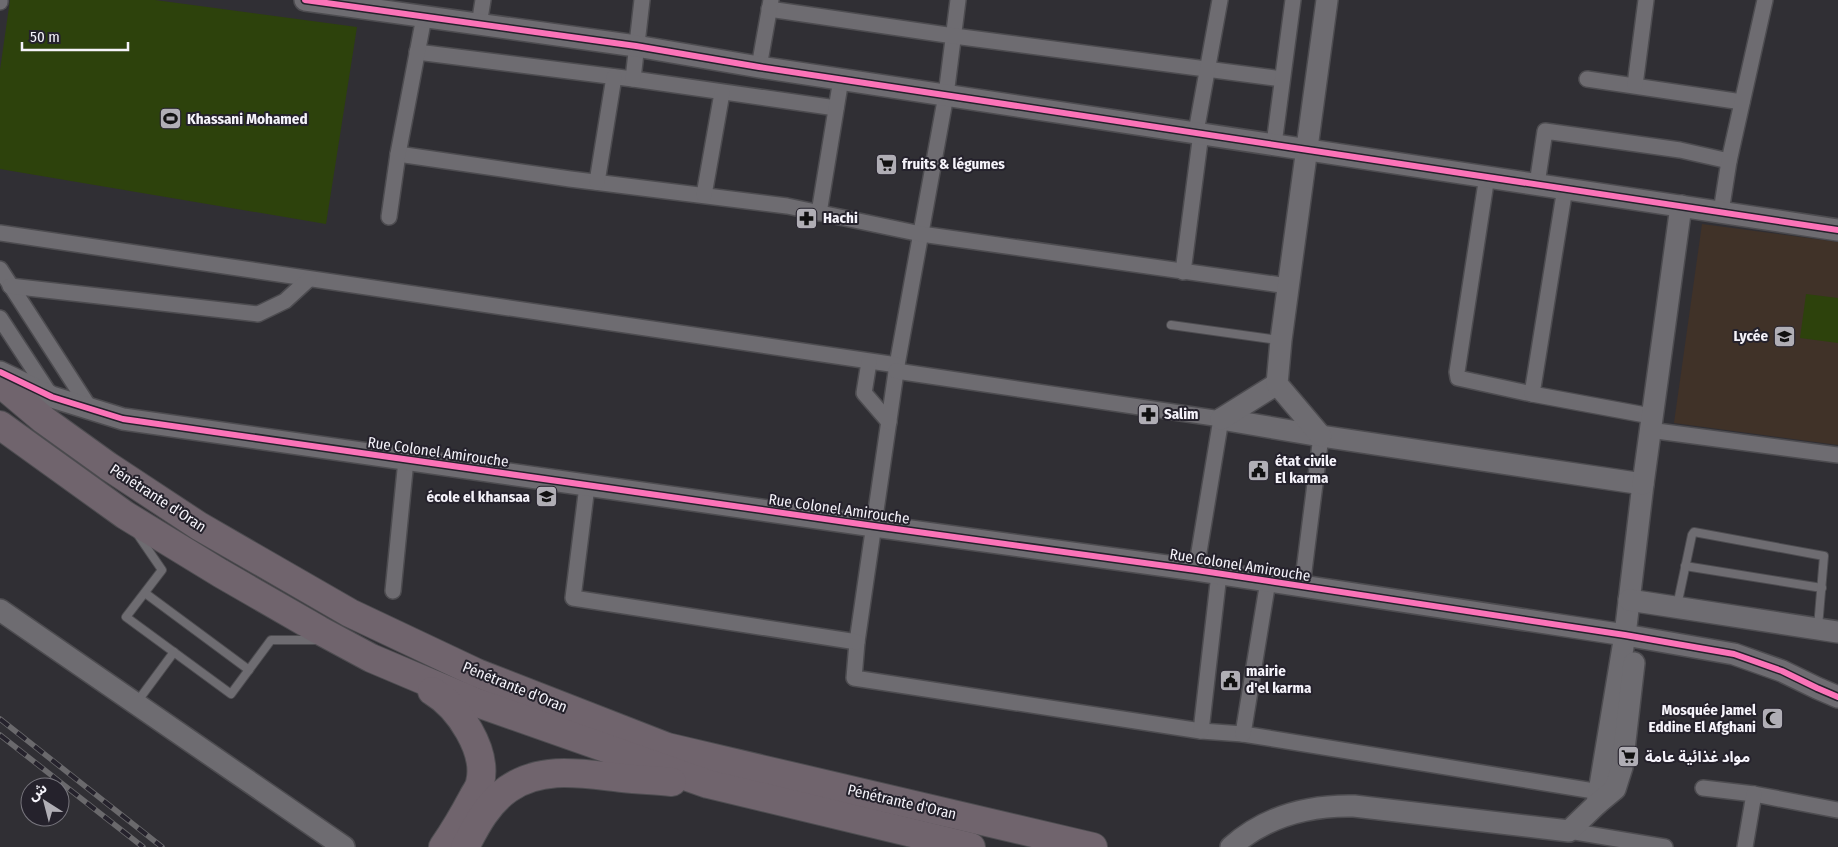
<svg xmlns="http://www.w3.org/2000/svg" width="1838" height="847" font-family="'Fira Sans Condensed','Noto Sans Arabic',sans-serif">
	<style>
		.education { fill: #403228 }
		.green { fill: #2d420c }
		.lines { fill: none; stroke-linecap: round; stroke-linejoin: round }
		.lane-casing { stroke: #4d4c50; stroke-width: 10 }
		.street-casing { stroke: #4d4c50; stroke-width: 18 }
		.secondary-casing { stroke: #4d4c50; stroke-width: 24 }
		.highway-casing { stroke: #4d4c50; stroke-width: 30 }
		.lane { stroke: #6e6c71; stroke-width: 8 }
		.street { stroke: #6e6c71; stroke-width: 15 }
		.secondary { stroke: #6e6c71; stroke-width: 21 }
		.highway { stroke: #70646d; stroke-width: 28 }
		.rail-casing { stroke: #6a696c; stroke-width: 5.5 }
		.rail { stroke: #25222c; stroke-width: 4; stroke-dasharray: 11; stroke-linecap: butt }
		.cycleway-casing { stroke: #25222c; stroke-width: 9 }
		.cycleway { stroke: #fb73b8; stroke-width: 6 }
		.labels { text-anchor: middle; dominant-baseline: central; stroke-width: 4; stroke-linejoin: round; paint-order: stroke }
		.poi-label { font-size: 15px; font-weight: bold; fill: #f5f3fa; stroke: #25222c; text-anchor: start }
		.street-label { font-size: 15px; fill: #f5f3fa; stroke: #25222c }
	</style>
	<rect width="100%" height="100%" fill="#302f34"/>
	<path class="education" d="M1702,224L1838,242V445L1674,423Z"/>
	<g class="green">
		<path d="M10,0H155L357,27L326,224L0,169V70Z"/>
		<path d="M1806,294L1838,298V343L1800,338Z"/>
	</g>
	<g class="lines">
		<defs>
			<g id="lane">
				<path d="M1171,325L1278,340"/>
				<path d="M138,535L162,570L126,617L231,694L271,640H317"/>
				<path d="M1685,566L1822,588"/>
				<path d="M145,593L249,670"/>
				<path d="M1677,606L1692,535L1694,532L1824,556L1818,627"/>
				<path d="M137,702L174,652"/>
			</g>
			<g id="street">
				<path d="M958,0L946,95L897,365L857,642L854,678L1201,731L1243,734L1600,792"/>
				<path d="M0,2V0"/>
				<path d="M769,9L954,36L1282,79"/>
				<path d="M479,25L483,0"/>
				<path d="M417,52L633,79L836,108"/>
				<path d="M759,67L771,0"/>
				<path d="M633,79L642,0"/>
				<path d="M1587,79L1742,102"/>
				<path d="M1635,85L1646,0"/>
				<path d="M1196,132L1220,0"/>
				<path d="M1274,144L1293,0"/>
				<path d="M398,154L570,179L787,206L921,234L1288,286"/>
				<path d="M1487,176L1457,372L1458,378L1532,394"/>
				<path d="M597,182L614,77"/>
				<path d="M1537,184L1545,131L1680,150L1729,161"/>
				<path d="M1565,188L1532,394L1651,416"/>
				<path d="M704,195L722,93"/>
				<path d="M1721,212L1729,161L1765,0"/>
				<path d="M819,213L841,79"/>
				<path d="M389,217L398,154L424,17"/>
				<path d="M0,233L897,365"/>
				<path d="M0,269L91,410"/>
				<path d="M1183,272L1201,133"/>
				<path d="M10,286L258,314L285,301L309,279"/>
				<path d="M0,318L51,396"/>
				<path d="M869,362L864,393L889,422"/>
				<path d="M896,371L1221,419L1196,570"/>
				<path d="M1649,430L1838,455"/>
				<path d="M587,486L573,598L857,642"/>
				<path d="M1302,587L1321,436"/>
				<path d="M393,591L406,460"/>
				<path d="M1201,731L1219,574"/>
				<path d="M1243,734L1268,581"/>
				<path d="M1703,788L1754,794L1837,810"/>
				<path d="M1569,831L1665,847"/>
				<path d="M1745,847L1754,794"/>
			</g>
			<g id="secondary">
				<path d="M305,0L636,46L759,67L1838,230"/>
				<path d="M0,372L52,397L123,419L874,526L1196,570L1625,635L1734,654L1782,671L1817,688L1838,697"/>
				<path d="M1221,419L1321,436L1643,484L1625,635L1597,804"/>
				<path d="M1221,419L1277,384"/>
				<path d="M1321,436L1277,384L1281,340L1327,0"/>
				<path d="M1643,484L1681,206"/>
				<path d="M1629,600L1838,632"/>
				<path d="M0,610L344,847"/>
				<path d="M1231,847C1266,816 1308,805 1354,806L1569,831L1597,804L1615,789L1622,767L1634,663"/>
			</g>
			<g id="highway">
				<path d="M0,383L44,420L108,466L199,526L350,613L477,673L667,747L1093,847"/>
				<path d="M0,425L125,515L220,573L319,630L371,658L475,702L708,784L971,847"/>
				<path d="M432,691C459,707 488,751 480,783C479,788 475,793 473,797C464,814 454,831 443,847"/>
				<path d="M465,847C476,826 487,804 508,789C542,765 584,774 623,778C639,780 656,780 672,782"/>
			</g>
		</defs>
		<use href="#lane" class="lane-casing"/>
		<use href="#street" class="street-casing"/>
		<use href="#secondary" class="secondary-casing"/>
		<use href="#highway" class="highway-casing"/>
		<use href="#lane" class="lane"/>
		<use href="#street" class="street"/>
		<use href="#secondary" class="secondary"/>
		<use href="#highway" class="highway"/>
		<defs>
			<g id="rail">
				<path d="M0,719L162,847"/>
				<path d="M0,735L143,847"/>
			</g>
		</defs>
		<use href="#rail" class="rail-casing"/>
		<use href="#rail" class="rail"/>
		<defs>
			<g id="cycleway">
				<path d="M305,0L636,46L759,67L1838,230"/>
				<path d="M0,372L52,397L123,419L874,526L1196,570L1625,635L1734,654L1782,671L1817,688L1838,697"/>
			</g>
		</defs>
		<use href="#cycleway" class="cycleway-casing"/>
		<use href="#cycleway" class="cycleway"/>
	</g>
	<defs>
		<symbol id="stadium-square" viewBox="-11 -11 22 22"><rect x="-9" y="-9" width="18" height="18" rx="4" fill="#b0aeb5" stroke="#25222c"/><path d="M0-5a6.5 5 0 1 0 0 10a6.5 5 0 1 0 0-10ZM-3.5-1.8h7v3.6h-7Z" fill="#111"/></symbol>
		<symbol id="supermarket-square" viewBox="-11 -11 22 22"><rect x="-9" y="-9" width="18" height="18" rx="4" fill="#b0aeb5" stroke="#25222c"/><path d="M-6-5.5h2.5l.6 2H6L4.5 2H-2.5L-4.4-4H-6ZM-1.5 3.2a1.3 1.3 0 1 0 .1 0ZM3 3.2a1.3 1.3 0 1 0 .1 0Z" fill="#111"/></symbol>
		<symbol id="pharmacy-square" viewBox="-11 -11 22 22"><rect x="-9" y="-9" width="18" height="18" rx="4" fill="#b0aeb5" stroke="#25222c"/><path d="M-2-6h4v4h4v4h-4v4h-4v-4h-4v-4h4Z" fill="#111"/></symbol>
		<symbol id="school-square" viewBox="-11 -11 22 22"><rect x="-9" y="-9" width="18" height="18" rx="4" fill="#b0aeb5" stroke="#25222c"/><path d="M0-5L7-2L0 1L-7-2ZM-4 1L0 2.5L4 1V4Q0 6-4 4Z" fill="#111"/></symbol>
		<symbol id="civic-square" viewBox="-11 -11 22 22"><rect x="-9" y="-9" width="18" height="18" rx="4" fill="#b0aeb5" stroke="#25222c"/><path d="M-.6-6.5H3V-4.5H.6V-3L4-1V1h2V6H-6V1h2V-1L-.6-3ZM-1.2 2.5V6h2.4V2.5Z" fill="#111"/></symbol>
		<symbol id="mosque-square" viewBox="-11 -11 22 22"><rect x="-9" y="-9" width="18" height="18" rx="4" fill="#b0aeb5" stroke="#25222c"/><path d="M3.5-4.9A6 6 0 1 0 3.5 4.9A5 5 0 1 1 3.5-4.9Z" fill="#111"/></symbol>
	</defs>
	<g fill-rule="evenodd">
		<use href="#stadium-square" x="158" y="106" width="25" height="25"/>
		<use href="#supermarket-square" x="874" y="152" width="25" height="25"/>
		<use href="#pharmacy-square" x="794" y="206" width="25" height="25"/>
		<use href="#school-square" x="1772" y="324" width="25" height="25"/>
		<use href="#pharmacy-square" x="1136" y="402" width="25" height="25"/>
		<use href="#civic-square" x="1246" y="458" width="25" height="25"/>
		<use href="#school-square" x="534" y="484" width="25" height="25"/>
		<use href="#civic-square" x="1218" y="668" width="25" height="25"/>
		<use href="#mosque-square" x="1760" y="706" width="25" height="25"/>
		<use href="#supermarket-square" x="1616" y="744" width="25" height="25"/>
	</g>
	<g class="labels">
		<g class="poi-label">
			<text x="187" y="119">Khassani Mohamed</text>
			<text x="902" y="164">fruits &amp; légumes</text>
			<text x="823" y="218">Hachi</text>
			<text x="1768" y="336" text-anchor="end">Lycée</text>
			<text x="1164" y="414">Salim</text>
			<text x="1275" y="461">état civile<tspan x="1275" dy="17">El karma</tspan></text>
			<text x="530" y="497" text-anchor="end">école el khansaa</text>
			<text x="1246" y="671">mairie<tspan x="1246" dy="17">d'el karma</tspan></text>
			<text x="1756" y="710" text-anchor="end">Mosquée Jamel<tspan x="1756" dy="17">Eddine El Afghani</tspan></text>
			<text x="1645" y="757">مواد غذائية عامة</text>
		</g>
		<g class="street-label">
			<text transform="translate(438 452) rotate(8)">Rue Colonel Amirouche</text>
			<text transform="translate(158 498) rotate(33)">Pénétrante d'Oran</text>
			<text transform="translate(839 509) rotate(8)">Rue Colonel Amirouche</text>
			<text transform="translate(1240 565) rotate(9)">Rue Colonel Amirouche</text>
			<text transform="translate(515 687) rotate(22)">Pénétrante d'Oran</text>
			<text transform="translate(902 802) rotate(13)">Pénétrante d'Oran</text>
		</g>
	</g>
	<g transform="translate(45 802) rotate(324)"><circle r="24" fill="#25222c" stroke="#78767e"/>
	<path d="M0-4L9 19L0 12L-9 19Z" fill="#b0aeb5"/>
	<text y="-8" font-size="14" font-weight="bold" text-anchor="middle" fill="#f5f3fa">ش</text>
	</g>
	<path d="M22 42v8h106v-8" fill="none" stroke="#f5f3fa" stroke-width="2.5"/>
	<text x="30" y="42" font-size="15" fill="#f5f3fa" stroke="#25222c" stroke-width="4" paint-order="stroke">50 m</text>
</svg>
